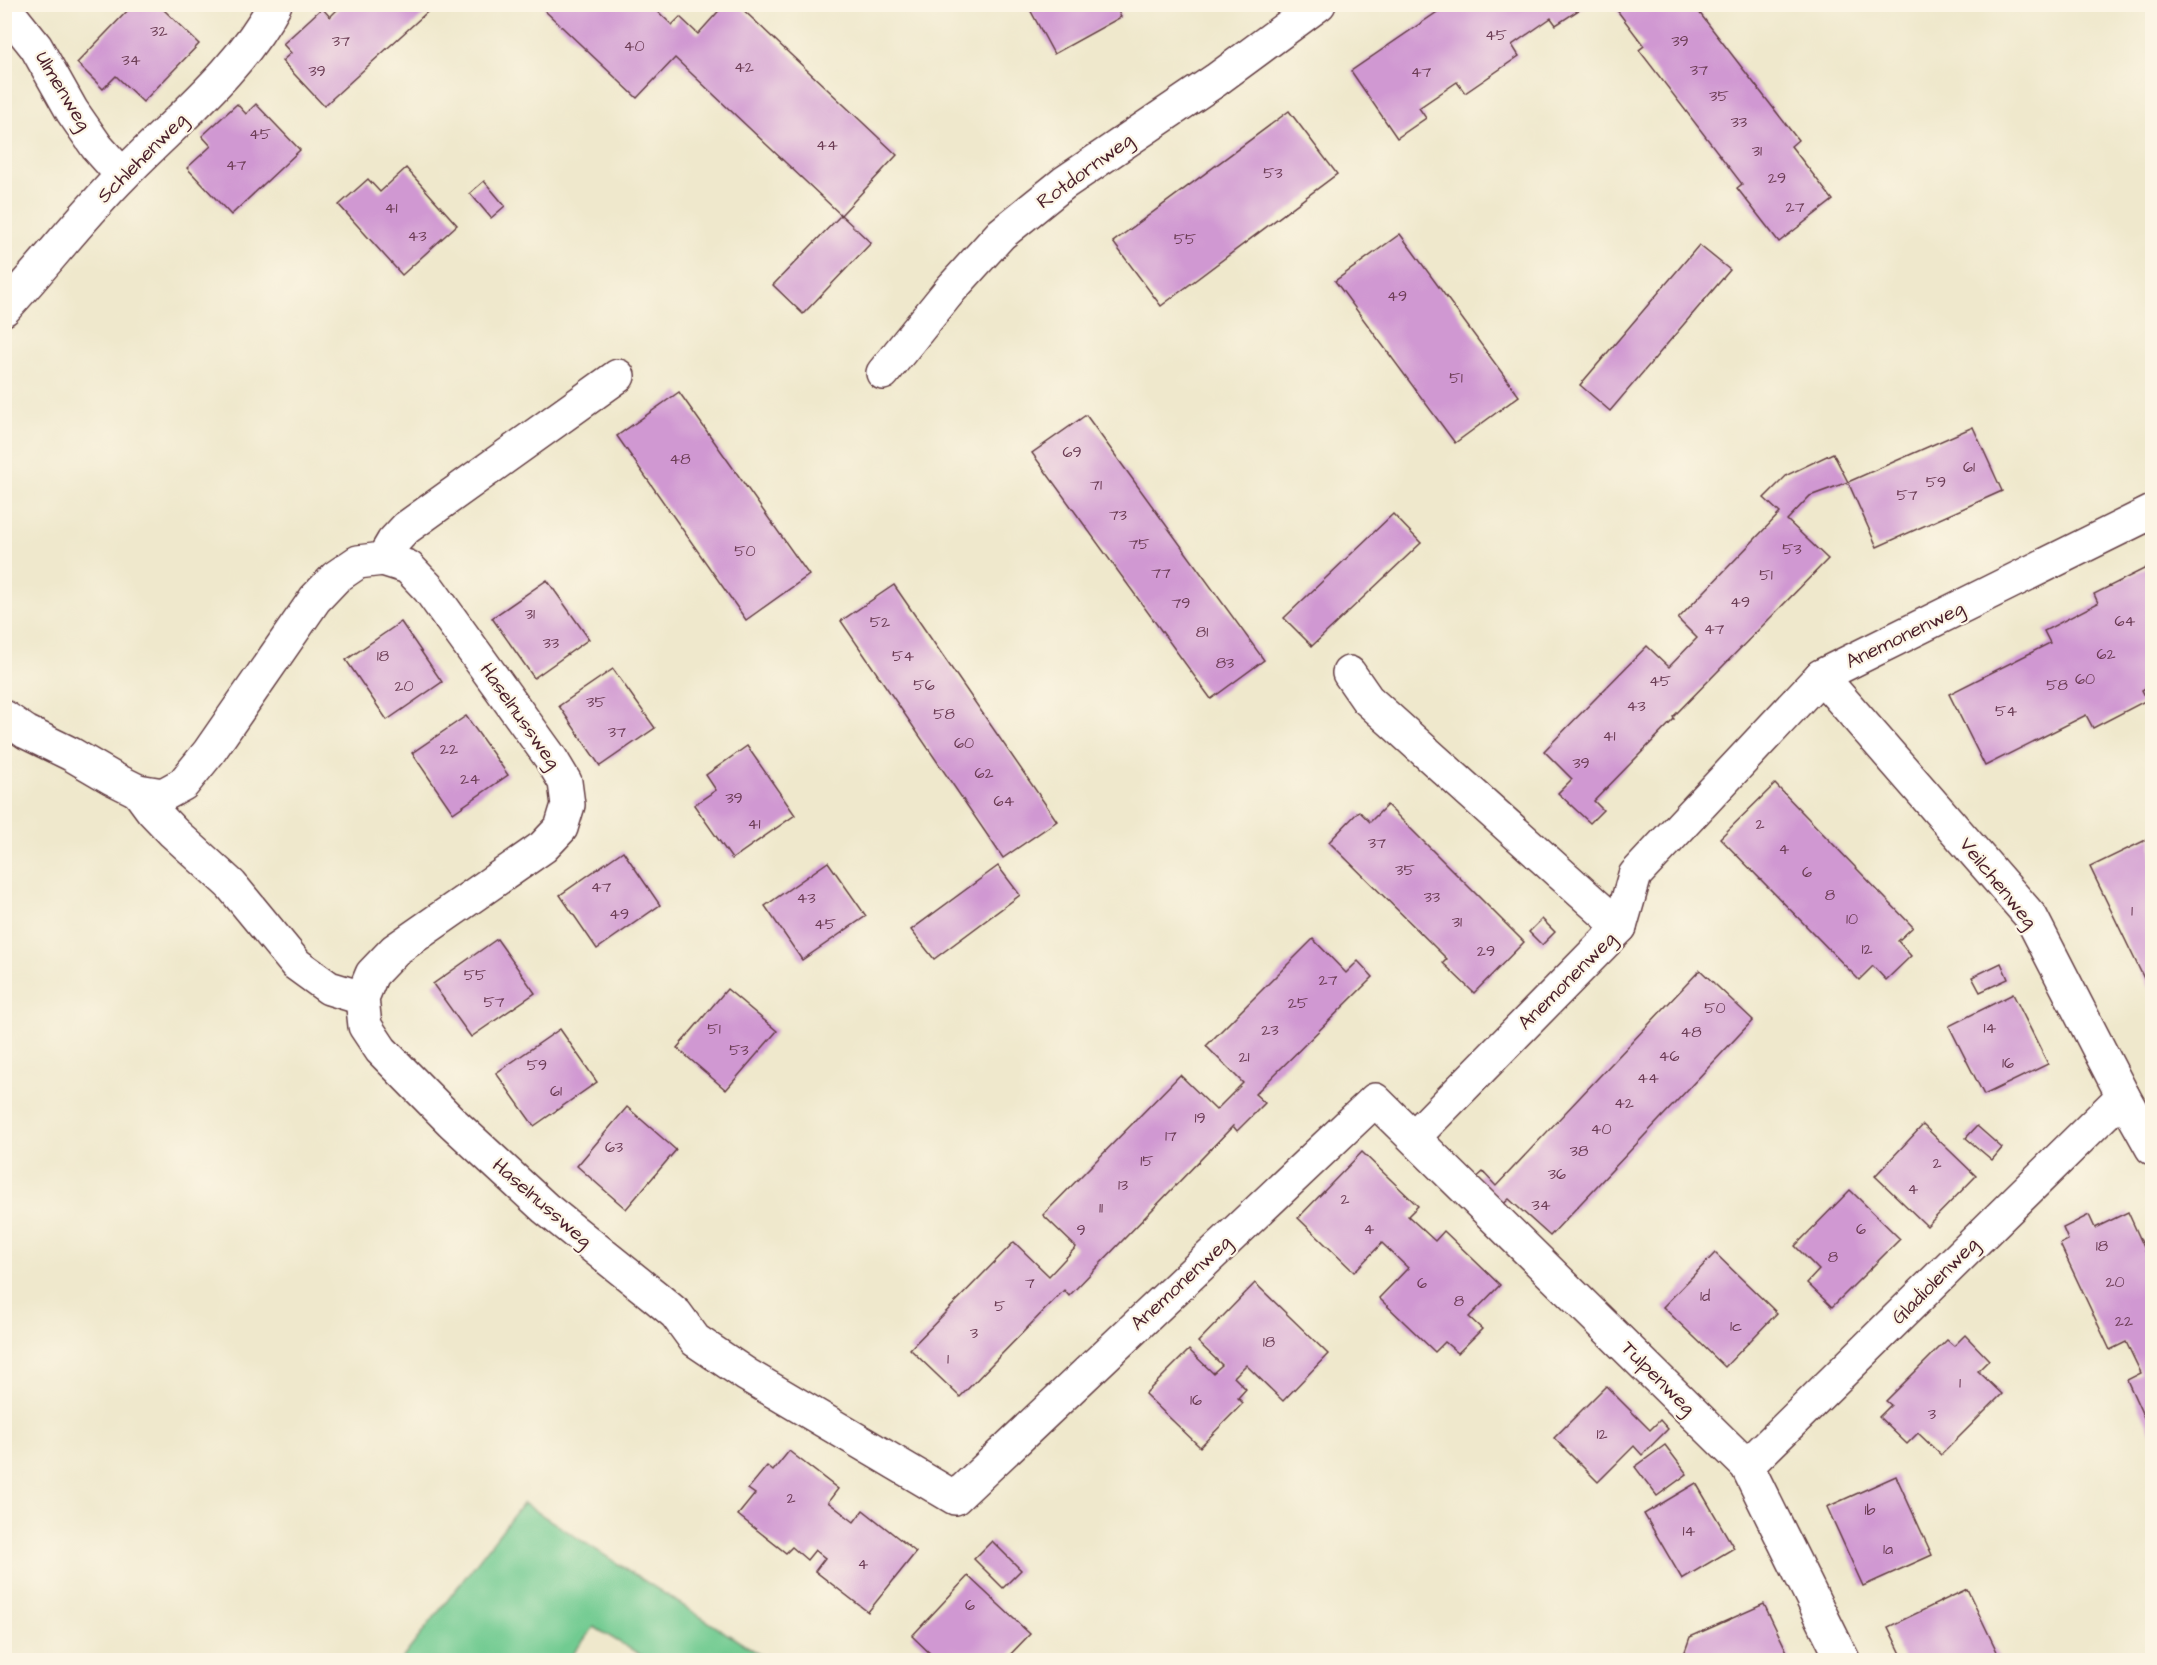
<svg xmlns="http://www.w3.org/2000/svg" width="2157" height="1665" font-family="'Architects Daughter',sans-serif">
	<style>
		.green { fill: #71cb91; stroke: #5e755e; stroke-width: 1.5 }
		.building { fill: #d098d2 }
		.lines { fill: none; stroke-linecap: round; stroke-linejoin: round }
		.minor-casing { stroke: #633d43; stroke-width: 36 }
		.minor { stroke: #fff; stroke-width: 33 }
		.labels { text-anchor: middle; dominant-baseline: central; stroke-width: 4.5; stroke-linejoin: round; paint-order: stroke }
		.number-label { font-size: 16px; fill: #6c3d55 }
		.street-label { font-size: 20px; fill: #4a1f2b; stroke: #fcf5e5 }
	</style>
	<rect width="100%" height="100%" fill="#fcf5e5"/>
	<filter id="ink" filterUnits="userSpaceOnUse"><feTurbulence type="fractalNoise" baseFrequency=".0167" numOctaves="2"/><feDisplacementMap in="SourceGraphic" scale="12" xChannelSelector="R" yChannelSelector="G"/><feConvolveMatrix kernelMatrix="1 2 1 2 8 2 1 2 1" color-interpolation-filters="sRGB"/></filter>
	<filter id="wash" filterUnits="userSpaceOnUse"><feTurbulence type="fractalNoise" baseFrequency=".008" numOctaves="4" result="noise"/><feDisplacementMap in="SourceGraphic" scale="24" xChannelSelector="R" yChannelSelector="G"/><feGaussianBlur stdDeviation="1.35" result="paint"/><feColorMatrix in="noise" values="0 0 0 0 0 0 0 0 0 0 0 0 0 0 0 0 0 1.4 0 .05"/><feComposite in="paint" operator="in"/></filter>
	<g filter="url(#wash)">
		<rect width="100%" height="100%" fill="#efe8cc"/>
		<path class="green" d="M523,1503L768,1660H649L594,1627L568,1660H401Z"/>
		<g id="blocks">
			<g class="building">
				<path d="M134,4H170L164,10L199,44L143,102L116,76L103,89L77,63Z"/>
				<path d="M343,4H436L324,106L282,61L291,53L283,44L322,8L330,17Z"/>
				<path d="M549,4H650L672,25L680,17L698,34L725,4H737L897,155L841,215L675,58L637,98L544,10Z"/>
				<path d="M1027,4H1114L1121,17L1054,54Z"/>
				<path d="M1449,4H1583L1585,6L1556,25L1551,18L1512,45L1519,56L1465,93L1457,82L1419,108L1426,118L1397,138L1351,71Z"/>
				<path d="M1613,5H1699L1695,7L1798,140L1791,146L1833,200L1779,242L1737,188L1742,184L1639,50L1644,46Z"/>
				<path d="M237,104L246,114L256,104L300,150L231,215L187,168L211,146L202,136Z"/>
				<path d="M1289,111L1337,174L1161,306L1113,242Z"/>
				<path d="M406,168L457,225L402,275L339,205L368,179L380,192Z"/>
				<path d="M484,181L505,206L491,218L470,193Z"/>
				<path d="M841,215L871,243L803,314L773,285Z"/>
				<path d="M1400,234L1519,396L1455,443L1335,281Z"/>
				<path d="M1699,245L1730,270L1610,411L1580,385Z"/>
				<path d="M679,392L809,575L746,620L617,436Z"/>
				<path d="M1086,415L1264,660L1211,699L1032,453Z"/>
				<path d="M1973,427L2002,491L1877,547L1848,482L1810,496L1787,520L1828,559L1673,717L1674,719L1594,801L1603,810L1590,823L1558,793L1572,779L1544,751L1647,646L1669,667L1697,638L1678,619L1780,513L1764,498L1787,475L1833,453L1848,482Z"/>
				<path d="M1393,514L1421,543L1312,646L1284,618Z"/>
				<path d="M2152,565V684L2142,690L2147,700L2093,728L2086,715L1985,766L1949,694L2050,643L2044,631L2098,603L2094,594Z"/>
				<path d="M547,580L589,639L534,678L492,618Z"/>
				<path d="M894,585L1057,821L1003,858L841,621Z"/>
				<path d="M401,622L442,682L387,720L346,660Z"/>
				<path d="M613,669L655,728L600,766L559,706Z"/>
				<path d="M466,716L508,775L453,813L412,753Z"/>
				<path d="M747,746L795,815L732,859L694,805L716,790L706,775Z"/>
				<path d="M1775,784L1913,927L1898,941L1911,956L1886,980L1873,966L1859,980L1720,838Z"/>
				<path d="M1387,805L1524,942L1474,993L1443,963L1447,959L1329,842L1359,811L1370,822Z"/>
				<path d="M2152,837V995L2090,867Z"/>
				<path d="M623,851L660,905L597,949L560,895Z"/>
				<path d="M828,862L866,916L802,960L765,906Z"/>
				<path d="M998,866L1020,895L934,959L911,930Z"/>
				<path d="M1542,919L1555,932L1542,945L1529,932Z"/>
				<path d="M497,939L535,993L471,1037L433,984Z"/>
				<path d="M1313,939L1346,973L1358,961L1373,977L1255,1094L1265,1103L1237,1131L1233,1126L1069,1296L1064,1290L960,1397L910,1349L1014,1242L1049,1276L1076,1247L1043,1215L1180,1075L1216,1110L1243,1083L1206,1046Z"/>
				<path d="M2001,963L2008,979L1980,992L1972,977Z"/>
				<path d="M1700,970L1753,1020L1550,1236L1509,1199L1499,1208L1472,1182L1483,1172L1496,1186Z"/>
				<path d="M727,989L777,1031L726,1090L677,1048Z"/>
				<path d="M2013,994L2048,1064L1984,1095L1949,1026Z"/>
				<path d="M560,1029L597,1082L534,1126L496,1073Z"/>
				<path d="M627,1107L676,1150L626,1209L577,1166Z"/>
				<path d="M1923,1125L1976,1176L1927,1226L1875,1176Z"/>
				<path d="M1977,1126L2002,1148L1992,1160L1966,1138Z"/>
				<path d="M1362,1152L1418,1206L1408,1216L1435,1241L1444,1231L1500,1285L1469,1317L1482,1329L1458,1353L1445,1342L1435,1352L1379,1298L1408,1268L1382,1243L1354,1272L1298,1218Z"/>
				<path d="M1850,1190L1900,1239L1832,1307L1807,1283L1819,1270L1795,1246Z"/>
				<path d="M2128,1212L2152,1265V1435L2127,1380L2141,1373L2126,1342L2110,1350L2060,1244L2068,1240L2063,1228L2089,1215L2095,1228Z"/>
				<path d="M1715,1253L1777,1313L1725,1367L1663,1307Z"/>
				<path d="M1255,1283L1328,1354L1283,1401L1246,1365L1234,1377L1246,1389L1238,1398L1243,1403L1200,1447L1145,1394L1189,1350L1213,1373L1222,1365L1198,1342Z"/>
				<path d="M1965,1335L1989,1360L1978,1371L2002,1394L1941,1455L1918,1433L1907,1444L1879,1417L1891,1405L1886,1401L1947,1340L1954,1346Z"/>
				<path d="M1606,1386L1650,1430L1660,1420L1668,1429L1642,1455L1634,1446L1598,1482L1554,1438Z"/>
				<path d="M1665,1445L1687,1474L1657,1496L1635,1467Z"/>
				<path d="M789,1451L838,1489L828,1502L854,1522L863,1510L916,1552L868,1612L815,1571L825,1558L815,1550L807,1560L792,1547L786,1553L738,1515L755,1494L748,1489L767,1466L773,1471Z"/>
				<path d="M1896,1476L1932,1555L1863,1586L1827,1507Z"/>
				<path d="M1696,1483L1734,1548L1682,1579L1644,1514Z"/>
				<path d="M992,1541L1021,1570L1003,1588L974,1559Z"/>
				<path d="M968,1576L1030,1634L1005,1660H937L912,1636Z"/>
				<path d="M1967,1589L2001,1660H1904L1888,1627Z"/>
				<path d="M1764,1604L1791,1660H1682L1690,1637Z"/>
			</g>
		</g>
	</g>
	<g filter="url(#ink)">
		<use href="#blocks" fill-opacity="0" stroke="#633d43" stroke-width="1.5"/>
		<g class="lines">
			<defs>
				<g id="minor">
					<path d="M4,7L36,47L72,111L97,147L122,175"/>
					<path d="M4,309C45,265 81,217 123,175C175,121 239,72 275,4"/>
					<path d="M883,373L951,289L1001,234L1064,183L1216,80L1319,4"/>
					<path d="M383,559L393,542L406,528L618,376"/>
					<path d="M1349,673L1367,699L1620,927"/>
					<path d="M1821,676L2031,917L2123,1096L2152,1148"/>
					<path d="M4,717L26,732L71,754L112,778L138,791L163,795L183,784L209,752L315,599L336,577L358,562L383,559L408,567L429,589L550,757L565,782L568,805L561,828L543,847L395,950L372,974L362,998L365,1026L381,1050L453,1123L545,1208L657,1298L676,1314L695,1340L747,1375L955,1498L1375,1100L1747,1466L1843,1660"/>
					<path d="M138,791L152,810L173,832L231,885L296,964L329,988L362,998"/>
					<path d="M1414,1137L1620,927L1635,875L1821,676L2152,512"/>
					<path d="M1747,1466L2123,1096"/>
				</g>
			</defs>
			<use href="#minor" class="minor-casing"/>
			<use href="#minor" class="minor"/>
		</g>
	</g>
	<g class="labels">
		<g class="number-label">
			<text x="159" y="31">32</text>
			<text x="1496" y="35">45</text>
			<text x="341" y="41">37</text>
			<text x="1680" y="41">39</text>
			<text x="634" y="46">40</text>
			<text x="131" y="60">34</text>
			<text x="744" y="67">42</text>
			<text x="1699" y="70">37</text>
			<text x="317" y="71">39</text>
			<text x="1421" y="72">47</text>
			<text x="1719" y="96">35</text>
			<text x="1739" y="122">33</text>
			<text x="260" y="134">45</text>
			<text x="827" y="145">44</text>
			<text x="1757" y="151">31</text>
			<text x="236" y="165">47</text>
			<text x="1273" y="173">53</text>
			<text x="1777" y="178">29</text>
			<text x="1795" y="207">27</text>
			<text x="391" y="208">41</text>
			<text x="417" y="236">43</text>
			<text x="1185" y="239">55</text>
			<text x="1397" y="296">49</text>
			<text x="1456" y="378">51</text>
			<text x="1072" y="452">69</text>
			<text x="680" y="459">48</text>
			<text x="1969" y="467">61</text>
			<text x="1936" y="482">59</text>
			<text x="1096" y="485">71</text>
			<text x="1907" y="495">57</text>
			<text x="1118" y="515">73</text>
			<text x="1139" y="544">75</text>
			<text x="1792" y="549">53</text>
			<text x="745" y="551">50</text>
			<text x="1161" y="573">77</text>
			<text x="1766" y="575">51</text>
			<text x="1740" y="602">49</text>
			<text x="1181" y="603">79</text>
			<text x="530" y="614">31</text>
			<text x="2125" y="621">64</text>
			<text x="880" y="622">52</text>
			<text x="1714" y="629">47</text>
			<text x="1202" y="632">81</text>
			<text x="551" y="643">33</text>
			<text x="2106" y="654">62</text>
			<text x="383" y="656">18</text>
			<text x="903" y="656">54</text>
			<text x="1225" y="663">83</text>
			<text x="2085" y="679">60</text>
			<text x="1660" y="681">45</text>
			<text x="924" y="685">56</text>
			<text x="2057" y="685">58</text>
			<text x="404" y="686">20</text>
			<text x="596" y="702">35</text>
			<text x="1636" y="706">43</text>
			<text x="2006" y="711">54</text>
			<text x="944" y="714">58</text>
			<text x="617" y="732">37</text>
			<text x="1609" y="736">41</text>
			<text x="964" y="743">60</text>
			<text x="449" y="749">22</text>
			<text x="1581" y="763">39</text>
			<text x="984" y="773">62</text>
			<text x="470" y="779">24</text>
			<text x="734" y="798">39</text>
			<text x="1004" y="801">64</text>
			<text x="754" y="824">41</text>
			<text x="1760" y="824">2</text>
			<text x="1377" y="843">37</text>
			<text x="1784" y="849">4</text>
			<text x="1405" y="870">35</text>
			<text x="1807" y="872">6</text>
			<text x="601" y="887">47</text>
			<text x="1830" y="895">8</text>
			<text x="1432" y="897">33</text>
			<text x="806" y="898">43</text>
			<text x="2132" y="911">1</text>
			<text x="619" y="914">49</text>
			<text x="1852" y="919">10</text>
			<text x="1457" y="922">31</text>
			<text x="825" y="924">45</text>
			<text x="1867" y="949">12</text>
			<text x="1486" y="951">29</text>
			<text x="475" y="975">55</text>
			<text x="1328" y="980">27</text>
			<text x="494" y="1002">57</text>
			<text x="1298" y="1003">25</text>
			<text x="1715" y="1008">50</text>
			<text x="1990" y="1028">14</text>
			<text x="714" y="1029">51</text>
			<text x="1270" y="1030">23</text>
			<text x="1691" y="1032">48</text>
			<text x="739" y="1050">53</text>
			<text x="1669" y="1056">46</text>
			<text x="1244" y="1057">21</text>
			<text x="2008" y="1063">16</text>
			<text x="537" y="1065">59</text>
			<text x="1648" y="1078">44</text>
			<text x="556" y="1091">61</text>
			<text x="1624" y="1103">42</text>
			<text x="1200" y="1118">19</text>
			<text x="1601" y="1129">40</text>
			<text x="1171" y="1136">17</text>
			<text x="614" y="1147">63</text>
			<text x="1579" y="1151">38</text>
			<text x="1147" y="1161">15</text>
			<text x="1937" y="1163">2</text>
			<text x="1557" y="1174">36</text>
			<text x="1123" y="1185">13</text>
			<text x="1913" y="1189">4</text>
			<text x="1345" y="1199">2</text>
			<text x="1541" y="1205">34</text>
			<text x="1101" y="1208">11</text>
			<text x="1369" y="1229">4</text>
			<text x="1861" y="1229">6</text>
			<text x="1081" y="1230">9</text>
			<text x="2102" y="1246">18</text>
			<text x="1833" y="1257">8</text>
			<text x="2115" y="1282">20</text>
			<text x="1030" y="1283">7</text>
			<text x="1422" y="1283">6</text>
			<text x="1705" y="1296">1d</text>
			<text x="1459" y="1301">8</text>
			<text x="1000" y="1306">5</text>
			<text x="2124" y="1321">22</text>
			<text x="1736" y="1326">1c</text>
			<text x="974" y="1333">3</text>
			<text x="1269" y="1342">18</text>
			<text x="948" y="1359">1</text>
			<text x="1960" y="1383">1</text>
			<text x="1196" y="1400">16</text>
			<text x="1932" y="1414">3</text>
			<text x="1602" y="1434">12</text>
			<text x="791" y="1498">2</text>
			<text x="1870" y="1510">1b</text>
			<text x="1689" y="1531">14</text>
			<text x="1888" y="1549">1a</text>
			<text x="863" y="1564">4</text>
			<text x="970" y="1605">6</text>
		</g>
		<g class="street-label">
			<text transform="translate(63 91) rotate(59)">Ulmenweg</text>
			<text transform="translate(142 158) rotate(-45)">Schlehenweg</text>
			<text transform="translate(1085 171) rotate(-36)">Rotdornweg</text>
			<text transform="translate(1905 635) rotate(-26)">Anemonenweg</text>
			<text transform="translate(520 716) rotate(55)">Haselnussweg</text>
			<text transform="translate(1998 883) rotate(51)">Veilchenweg</text>
			<text transform="translate(1567 981) rotate(-45)">Anemonenweg</text>
			<text transform="translate(542 1203) rotate(41)">Haselnussweg</text>
			<text transform="translate(1935 1281) rotate(-45)">Gladiolenweg</text>
			<text transform="translate(1181 1283) rotate(-43)">Anemonenweg</text>
			<text transform="translate(1658 1378) rotate(45)">Tulpenweg</text>
		</g>
	</g>
	<rect width="2157" height="1665" fill="none" stroke="#fcf5e5" stroke-width="24"/>
</svg>
